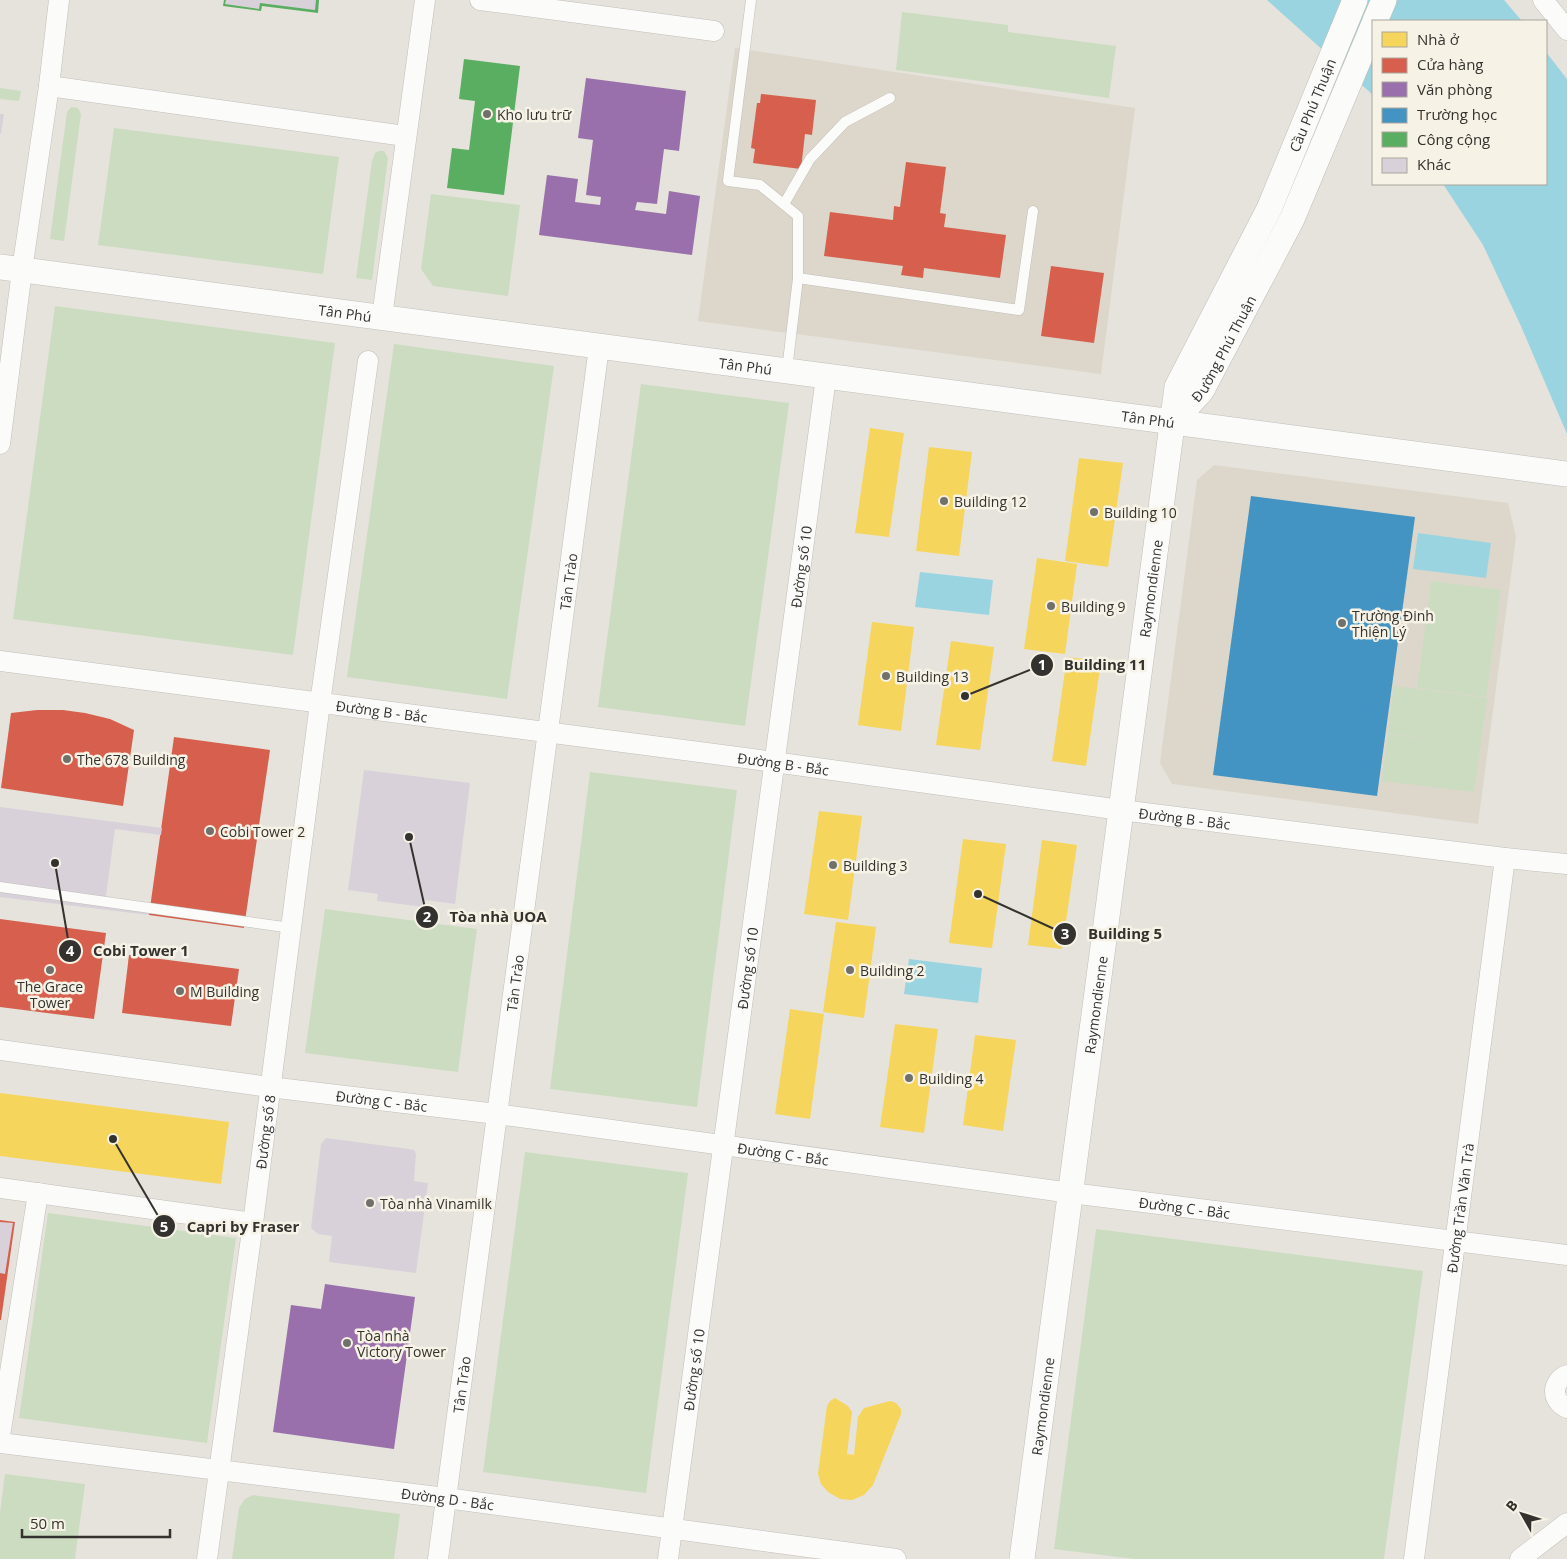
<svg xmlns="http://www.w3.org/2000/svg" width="1567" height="1559" font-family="'Open Sans',sans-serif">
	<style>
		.built { fill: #dcd7ca }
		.green { fill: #ccdcc1 }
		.water { fill: #9bd4e1 }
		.homes { fill: #f6d55c }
		.shops { fill: #d6604d }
		.offices { fill: #9970ab }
		.schools { fill: #4393c3 }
		.public { fill: #5aae61 }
		.building { fill: #d8d1d9 }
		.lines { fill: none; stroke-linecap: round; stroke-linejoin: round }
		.service-casing { stroke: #c0beb8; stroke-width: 11 }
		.minor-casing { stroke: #c0beb8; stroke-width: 21 }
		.tertiary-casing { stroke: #c0beb8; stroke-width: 26 }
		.service { stroke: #fbfbfa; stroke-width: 10 }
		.minor { stroke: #fbfbfa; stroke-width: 20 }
		.tertiary { stroke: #fbfbfa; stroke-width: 25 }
		.poi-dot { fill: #72706b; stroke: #f7f2e6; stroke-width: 2 }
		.labels { text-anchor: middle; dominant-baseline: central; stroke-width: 5; stroke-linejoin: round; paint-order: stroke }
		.street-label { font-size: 14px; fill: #34322e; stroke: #f7f2e6 }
		.poi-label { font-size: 14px; fill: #34322e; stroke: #f7f2e6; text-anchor: start }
		.leader { fill: none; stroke: #34322e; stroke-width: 2 }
		.callout-dot { fill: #34322e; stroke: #f7f2e6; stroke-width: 2 }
		.mark-label { font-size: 15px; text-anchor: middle; font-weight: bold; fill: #fff }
		.callout-label { font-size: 15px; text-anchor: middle; font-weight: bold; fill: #34322e; stroke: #f7f2e6; stroke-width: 5; stroke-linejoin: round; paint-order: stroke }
	</style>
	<rect width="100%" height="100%" fill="#e6e3dc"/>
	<g class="built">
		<path d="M735,48L1135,108L1101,374L698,321Z"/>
		<path d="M1214,465L1508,503L1516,537L1478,824L1172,784L1160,763L1197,480Z"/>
	</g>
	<g class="green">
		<path d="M902,12L1008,25V32L1116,46L1109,98L896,70Z"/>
		<path d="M0,88L21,91L19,101L0,99Z"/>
		<path d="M71,107L78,108L81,114L64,241L50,239L67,112Z"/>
		<path d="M114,128L339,157L323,274L98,245Z"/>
		<path d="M379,151H384L388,158L372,280L356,278L372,161L375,153Z"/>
		<path d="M431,194L520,205L508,296L433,286L421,269Z"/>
		<path d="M55,306L335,343L293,655L13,619Z"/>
		<path d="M394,344L554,366L507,699L347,677Z"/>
		<path d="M641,384L789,403L745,726L598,707Z"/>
		<path d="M1431,581L1501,590L1486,697L1417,688Z"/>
		<path d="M1394,686L1487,698L1474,792L1382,781L1388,734L1437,740L1388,733Z"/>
		<path d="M590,772L737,790L697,1107L550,1089Z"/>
		<path d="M325,909L477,929L458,1072L305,1053Z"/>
		<path d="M525,1152L688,1173L646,1493L483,1472Z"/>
		<path d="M48,1213L236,1238L207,1443L19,1418Z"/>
		<path d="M1096,1229L1423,1271L1384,1559H1135L1054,1549Z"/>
		<path d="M5,1474L85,1484L75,1559H0V1512Z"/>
		<path d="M253,1495L400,1514L394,1559H232L239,1508L245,1499Z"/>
	</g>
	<g class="water">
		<path d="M1267,0H1504L1522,21H1373V95Z"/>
		<path d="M1546,52L1567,79V434L1520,324L1483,245L1443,184H1546Z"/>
		<path d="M1418,533L1491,543L1486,578L1413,569Z"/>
		<path d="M920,572L993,580L989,615L915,607Z"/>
		<path d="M909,959L982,968L978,1003L904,994Z"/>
	</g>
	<g class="homes">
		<path d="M870,428L904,433L889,537L855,533Z"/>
		<path d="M929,447L972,452L959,556L916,551Z"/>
		<path d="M1079,458L1123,463L1108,567L1065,561Z"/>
		<path d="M1037,558L1077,564L1065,654L1024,649Z"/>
		<path d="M872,622L914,627L901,731L858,725Z"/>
		<path d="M951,641L994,647L980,750L936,745Z"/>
		<path d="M1067,657L1101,661L1086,766L1052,761Z"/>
		<path d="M819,811L862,816L848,920L804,914Z"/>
		<path d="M963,839L1006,844L992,948L949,943Z"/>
		<path d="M1042,840L1077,845L1062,949L1028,945Z"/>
		<path d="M836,922L876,927L864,1018L823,1012Z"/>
		<path d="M790,1009L824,1014L810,1119L775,1114Z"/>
		<path d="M895,1024L938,1029L924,1133L880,1127Z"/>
		<path d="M975,1035L1016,1040L1003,1131L963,1125Z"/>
		<path d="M0,1093L229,1122L221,1184L0,1156Z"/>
		<path d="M835,1398L848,1406L852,1412L847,1454L854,1455L858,1417L864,1408L890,1401L896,1403L901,1409V1414L873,1485L864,1495L852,1500L840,1499L828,1492L821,1484L818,1474L827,1406L830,1401Z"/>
	</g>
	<g class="shops">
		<path d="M761,94L816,100L812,135L805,134L801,169L753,163L755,149L751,148L757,103H760Z"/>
		<path d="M906,162L946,167L940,213L946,214L944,227L1006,235L1000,278L924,268L923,278L901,275L903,266L824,256L830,212L893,220L894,206L900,207Z"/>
		<path d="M1051,266L1104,273L1094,343L1041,336Z"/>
		<path d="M37,710H63L85,713L110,719L134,730L123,806L1,788L11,713Z"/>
		<path d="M174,737L270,750L244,928L149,915Z"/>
		<path d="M0,919L106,933L94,1019L0,1007Z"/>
		<path d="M129,955L239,969L231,1026L122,1013Z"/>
		<path d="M0,1220L15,1222L1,1320H0Z"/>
	</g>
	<g class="offices">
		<path d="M586,78L686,91L679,151L664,149L657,204L637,202L635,210L666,214L669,191L700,196L692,255L539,235L547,175L578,179L575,202L600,205L601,197L586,195L593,140L578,138Z"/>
		<path d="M325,1284L415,1297L394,1449L273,1432L291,1305L321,1309Z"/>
	</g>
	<path class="schools" d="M1251,496L1415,517L1377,796L1213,775Z"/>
	<g class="public">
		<path d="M224,0H319L318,13L262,6L261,11L223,6Z"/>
		<path d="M464,59L520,66L504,195L447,188L452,148L469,150L475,101L459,99Z"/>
	</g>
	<g class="building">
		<path d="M226,0H316L315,10L260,3L259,9L225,4Z"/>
		<path d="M0,114H4L1,134H0Z"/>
		<path d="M364,770L470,783L455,904L425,900L424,907L377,901L378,894L348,890Z"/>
		<path d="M0,807L162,828L161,835L115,829L105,903L150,908L149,915L0,897Z"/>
		<path d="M326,1138L409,1149L414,1150L416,1154L414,1181L428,1183L416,1273L329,1262L332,1236L318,1234L311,1228L321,1144Z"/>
		<path d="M0,1222L13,1223L5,1274L0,1273Z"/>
	</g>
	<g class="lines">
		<defs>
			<g id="service">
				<path d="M751,0L728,181L760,185L798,216V278L787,370"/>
				<path d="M784,204L810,159L845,122L890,98"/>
				<path d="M798,278L1019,310L1033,211"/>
				<path d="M0,887L291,928"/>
			</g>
			<g id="minor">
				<path d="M480,0L714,31"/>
				<path d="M1543,0L1567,30"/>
				<path d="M49,86L405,136"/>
				<path d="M382,317L425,0"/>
				<path d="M0,444L22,270L49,86L59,0"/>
				<path id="s1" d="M0,661L745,758L1121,810L1505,858L1567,864"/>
				<path id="s2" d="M0,1050L269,1087L497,1114L1071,1193L1567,1255"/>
				<path d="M0,1188L253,1223"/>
				<path d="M1567,1375C1551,1382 1551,1401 1567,1408"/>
				<path d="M0,1436L38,1193"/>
				<path id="s3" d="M0,1443L446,1498L896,1559"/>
				<path id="s4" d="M207,1559L253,1223L320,703L368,361"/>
				<path id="s5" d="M438,1559L599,347"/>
				<path id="s6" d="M668,1559L826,377"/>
				<path id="s7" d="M1414,1559L1505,858"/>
				<path d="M1520,1559L1567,1523"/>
			</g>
			<g id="tertiary">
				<path d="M1375,21L1384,0"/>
				<path id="s8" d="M0,267L1567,474"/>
				<path id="s9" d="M1173,422L1202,390L1292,219L1373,26"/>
				<path id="s10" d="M1022,1559L1177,387L1269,209L1355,0"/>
			</g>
		</defs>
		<use href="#service" class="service-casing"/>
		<use href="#minor" class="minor-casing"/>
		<use href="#tertiary" class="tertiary-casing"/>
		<use href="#service" class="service"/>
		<use href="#minor" class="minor"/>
		<use href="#tertiary" class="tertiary"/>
	</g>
	<g class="poi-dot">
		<circle cx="487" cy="114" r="5"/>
		<circle cx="944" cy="501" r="5"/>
		<circle cx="1094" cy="512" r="5"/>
		<circle cx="1051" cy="606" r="5"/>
		<circle cx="1342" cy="623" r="5"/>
		<circle cx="886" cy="676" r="5"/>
		<circle cx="67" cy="759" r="5"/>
		<circle cx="210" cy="831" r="5"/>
		<circle cx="833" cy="865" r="5"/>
		<circle cx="50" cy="970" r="5"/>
		<circle cx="850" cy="970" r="5"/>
		<circle cx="180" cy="991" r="5"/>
		<circle cx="909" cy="1078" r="5"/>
		<circle cx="370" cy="1203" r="5"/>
		<circle cx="347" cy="1343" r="5"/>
	</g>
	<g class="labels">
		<g class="street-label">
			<text stroke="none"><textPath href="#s10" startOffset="1495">Cầu Phú Thuận</textPath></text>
			<text stroke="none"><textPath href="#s8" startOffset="348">Tân Phú</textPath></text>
			<text stroke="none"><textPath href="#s9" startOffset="90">Đường Phú Thuận</textPath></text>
			<text stroke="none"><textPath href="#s8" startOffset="752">Tân Phú</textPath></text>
			<text stroke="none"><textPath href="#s8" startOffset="1158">Tân Phú</textPath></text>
			<text stroke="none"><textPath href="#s6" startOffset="1001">Đường số 10</textPath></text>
			<text stroke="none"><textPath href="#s5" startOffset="986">Tân Trào</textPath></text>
			<text stroke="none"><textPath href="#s10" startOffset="979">Raymondienne</textPath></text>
			<text stroke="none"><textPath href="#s1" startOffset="385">Đường B - Bắc</textPath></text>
			<text stroke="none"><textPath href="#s1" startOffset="790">Đường B - Bắc</textPath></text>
			<text stroke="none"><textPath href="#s1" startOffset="1195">Đường B - Bắc</textPath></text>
			<text stroke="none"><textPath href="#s6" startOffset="596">Đường số 10</textPath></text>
			<text stroke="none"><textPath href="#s5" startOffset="581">Tân Trào</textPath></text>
			<text stroke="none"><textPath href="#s10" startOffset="559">Raymondienne</textPath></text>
			<text stroke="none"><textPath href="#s2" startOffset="385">Đường C - Bắc</textPath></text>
			<text stroke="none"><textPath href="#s4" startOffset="431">Đường số 8</textPath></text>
			<text stroke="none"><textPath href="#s2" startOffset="790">Đường C - Bắc</textPath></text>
			<text stroke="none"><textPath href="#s2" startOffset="1195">Đường C - Bắc</textPath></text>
			<text stroke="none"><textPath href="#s7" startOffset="354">Đường Trần Văn Trà</textPath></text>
			<text stroke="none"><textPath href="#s6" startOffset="191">Đường số 10</textPath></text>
			<text stroke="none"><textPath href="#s5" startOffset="176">Tân Trào</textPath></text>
			<text stroke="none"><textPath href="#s10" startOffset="154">Raymondienne</textPath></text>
			<text stroke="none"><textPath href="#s3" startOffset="451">Đường D - Bắc</textPath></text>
		</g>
		<g class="poi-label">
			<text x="497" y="114">Kho lưu trữ</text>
			<text x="954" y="501">Building 12</text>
			<text x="1104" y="512">Building 10</text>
			<text x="1061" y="606">Building 9</text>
			<text x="1352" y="615">Trường Đinh<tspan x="1352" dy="16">Thiện Lý</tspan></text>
			<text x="896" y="676">Building 13</text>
			<text x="77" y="759">The 678 Building</text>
			<text x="220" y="831">Cobi Tower 2</text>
			<text x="843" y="865">Building 3</text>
			<text x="860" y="970">Building 2</text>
			<text x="50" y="986" text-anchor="middle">The Grace<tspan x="50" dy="16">Tower</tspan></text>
			<text x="190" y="991">M Building</text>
			<text x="919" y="1078">Building 4</text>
			<text x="380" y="1203">Tòa nhà Vinamilk</text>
			<text x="357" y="1335">Tòa nhà<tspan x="357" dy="16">Victory Tower</tspan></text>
		</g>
	</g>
	<path class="leader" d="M965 696L1042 665M409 837L427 917M978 894L1065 934M55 863L70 951M113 1139L164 1226"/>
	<g class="callout-dot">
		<circle cx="965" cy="696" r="5"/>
		<circle cx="409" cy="837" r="5"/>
		<circle cx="978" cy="894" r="5"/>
		<circle cx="55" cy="863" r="5"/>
		<circle cx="113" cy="1139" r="5"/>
		<circle cx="1042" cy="665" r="12"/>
		<circle cx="427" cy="917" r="12"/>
		<circle cx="1065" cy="934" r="12"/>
		<circle cx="70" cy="951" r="12"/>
		<circle cx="164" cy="1226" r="12"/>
	</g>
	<g class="mark-label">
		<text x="1042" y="670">1</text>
		<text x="427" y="922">2</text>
		<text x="1065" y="939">3</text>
		<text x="70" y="956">4</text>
		<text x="164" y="1232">5</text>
	</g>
	<g class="callout-label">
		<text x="1105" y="670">Building 11</text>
		<text x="498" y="922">Tòa nhà UOA</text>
		<text x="1125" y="939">Building 5</text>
		<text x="141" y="956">Cobi Tower 1</text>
		<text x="243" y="1232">Capri by Fraser</text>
	</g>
	<rect x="1372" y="20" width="175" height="165" fill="#f7f2e6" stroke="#a9a59c"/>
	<rect x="1382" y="32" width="25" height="15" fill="#f6d55c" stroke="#a9a59c"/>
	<text x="1417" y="45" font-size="15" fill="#34322e">Nhà ở</text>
	<rect x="1382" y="58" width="25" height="15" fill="#d6604d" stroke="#a9a59c"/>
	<text x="1417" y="70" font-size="15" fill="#34322e">Cửa hàng</text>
	<rect x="1382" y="82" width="25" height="15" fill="#9970ab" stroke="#a9a59c"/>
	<text x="1417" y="95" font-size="15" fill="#34322e">Văn phòng</text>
	<rect x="1382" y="108" width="25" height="15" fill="#4393c3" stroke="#a9a59c"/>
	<text x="1417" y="120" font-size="15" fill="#34322e">Trường học</text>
	<rect x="1382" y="132" width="25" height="15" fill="#5aae61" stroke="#a9a59c"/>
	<text x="1417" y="145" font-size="15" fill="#34322e">Công cộng</text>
	<rect x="1382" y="158" width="25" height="15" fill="#d8d1d9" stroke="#a9a59c"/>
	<text x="1417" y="170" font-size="15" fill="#34322e">Khác</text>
	<g transform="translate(1522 1514) rotate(309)" stroke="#f7f2e6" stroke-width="4" paint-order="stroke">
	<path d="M0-4L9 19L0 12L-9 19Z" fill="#34322e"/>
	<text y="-8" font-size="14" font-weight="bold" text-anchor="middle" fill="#34322e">B</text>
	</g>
	<path d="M22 1529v8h148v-8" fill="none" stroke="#34322e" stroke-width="2.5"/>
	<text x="30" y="1529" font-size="15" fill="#34322e" stroke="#f7f2e6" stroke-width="4" paint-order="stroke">50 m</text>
</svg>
